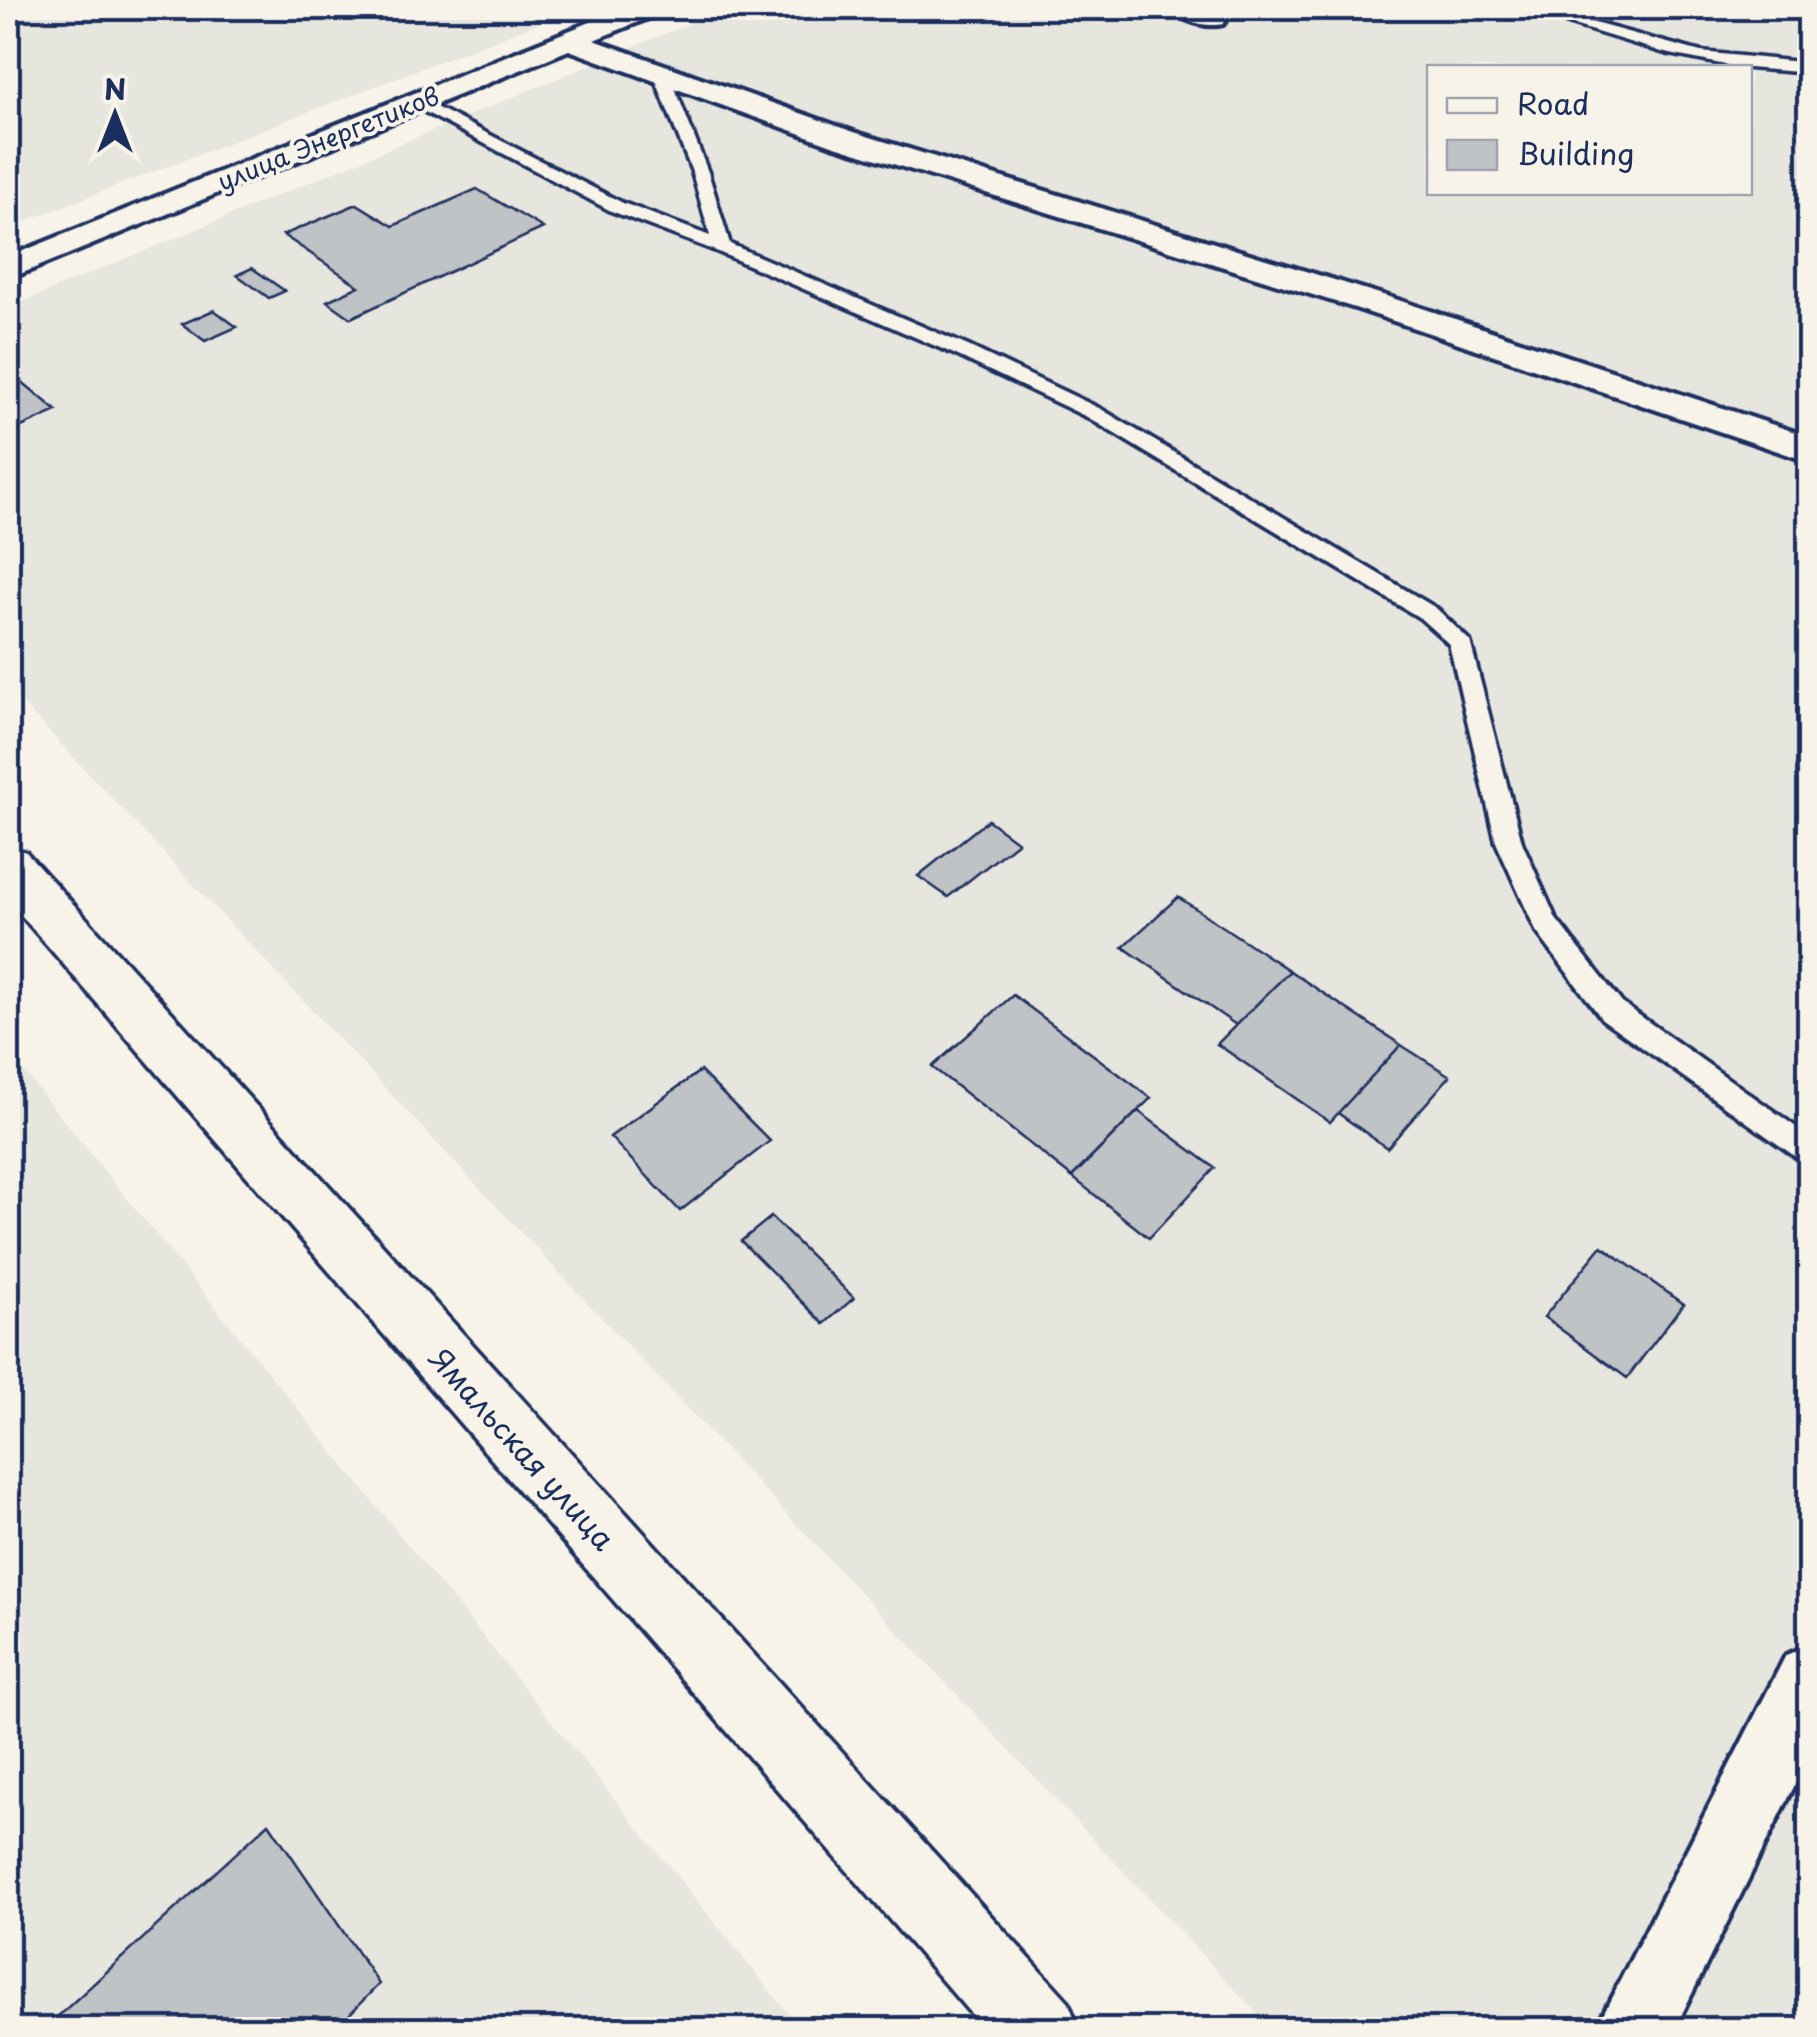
<svg xmlns="http://www.w3.org/2000/svg" width="1817" height="2037" font-family="'Playpen Sans',sans-serif">
	<style>
		.built { fill: #e6e5de; fill-rule: evenodd }
		.building { fill: #c0c3c5; stroke: #1b2f5e; stroke-width: 2.5 }
		.lines { fill: none; stroke-linecap: round; stroke-linejoin: round }
		.service-casing { stroke: #1b2f5e; stroke-width: 7 }
		.minor-casing { stroke: #1b2f5e; stroke-width: 8 }
		.tertiary-casing { stroke: #1b2f5e; stroke-width: 7 }
		.service { fill: #f7f3e8; fill-rule: evenodd }
		.minor { fill: #f7f3e8; fill-rule: evenodd }
		.tertiary { fill: #f7f3e8; fill-rule: evenodd }
		.labels { text-anchor: middle; dominant-baseline: central; stroke-width: 8; stroke-linejoin: round; paint-order: stroke }
		.far-street-label { font-size: 25px; fill: #1b2f5e; stroke: #f7f3e8 }
		.street-label { font-size: 30px; fill: #1b2f5e; stroke: #f7f3e8 }
	</style>
	<rect width="100%" height="100%" fill="#f7f3e8"/>
	<filter id="ink" filterUnits="userSpaceOnUse"><feTurbulence type="fractalNoise" baseFrequency=".01" numOctaves="2"/><feDisplacementMap in="SourceGraphic" scale="20" xChannelSelector="R" yChannelSelector="G"/><feConvolveMatrix kernelMatrix="1 2 1 2 8 2 1 2 1" color-interpolation-filters="sRGB"/></filter>
	<g filter="url(#ink)">
		<g class="built">
			<path d="M8,8H577L8,228Z"/>
			<path d="M726,8H1809V2029H1272L8,688V308ZM1430,68H1750V192H1430Z"/>
			<path d="M8,1052L801,2029H8Z"/>
		</g>
		<g class="building">
			<path d="M477,189L543,228L351,318L327,301L359,286L283,235L357,204L393,226Z"/>
			<path d="M252,268L285,291L269,298L237,275Z"/>
			<path d="M214,310L237,327L205,341L182,324Z"/>
			<path d="M8,370L57,411L8,433Z"/>
			<path d="M988,820L1018,842L948,897L918,876Z"/>
			<path d="M1178,897L1290,971L1236,1025L1123,947Z"/>
			<path d="M1290,971L1401,1045L1330,1122L1217,1044Z"/>
			<path d="M1013,995L1151,1098L1072,1177L932,1067Z"/>
			<path d="M1401,1045L1450,1076L1387,1148L1338,1113Z"/>
			<path d="M700,1071L770,1141L680,1211L610,1137Z"/>
			<path d="M1138,1111L1215,1168L1149,1238L1072,1177Z"/>
			<path d="M771,1217L854,1298L824,1324L741,1241Z"/>
			<path d="M1602,1246L1683,1304L1627,1378L1544,1317Z"/>
			<path d="M269,1823L379,1984L334,2030H43Z"/>
		</g>
		<g class="lines">
			<defs>
				<g id="service">
					<path d="M1518,8H1539L1701,52L1810,63V73L1736,67L1665,53Z"/>
					<path d="M663,73L671,78L708,172L730,244L968,346L1101,409L1436,608L1470,641L1522,842L1556,919L1622,1003L1810,1137V1167L1602,1019L1536,931L1496,842L1449,644L1420,618L1087,417L954,354L716,251L611,211L408,103L422,100L623,203L710,236L692,172L655,78Z"/>
				</g>
				<g id="minor">
					<path d="M625,8H662L658,14L594,40L854,132L1383,295L1810,437V462L1358,309L832,145L569,50L8,279V257Z"/>
					<path d="M1171,8H1210L1227,18L1223,24C1207,28 1181,21 1171,8Z"/>
					<path d="M1810,1645V1754L1674,2030H1595L1786,1655Z"/>
				</g>
				<path id="tertiary" d="M8,847L26,852L1068,2001L1079,2030H985L8,900Z"/>
			</defs>
			<use href="#service" class="service-casing"/>
			<use href="#minor" class="minor-casing"/>
			<use href="#tertiary" class="tertiary-casing"/>
			<use href="#service" class="service"/>
			<use href="#minor" class="minor"/>
			<use href="#tertiary" class="tertiary"/>
		</g>
	</g>
	<g class="labels">
		<g class="far-street-label">
			<text transform="translate(328 138) rotate(-22)">улица Энергетиков</text>
		</g>
		<g class="street-label">
			<text transform="translate(523 1448) rotate(48)">Ямальская улица</text>
		</g>
	</g>
	<rect width="1817" height="2037" fill="none" stroke="#f7f3e8" stroke-width="40"/>
	<rect x="20" y="20" width="1777" height="1997" fill="none" stroke="#1b2f5e" stroke-width="4" filter="url(#ink)"/>
	<rect x="1427" y="65" width="325" height="130" fill="#f7f3e8" stroke="#9fa5b1" stroke-width="2.5"/>
	<rect x="1447" y="98" width="50" height="15" fill="#f7f3e8" stroke="#9fa5b1" stroke-width="2.5"/>
	<text x="1517" y="115" font-size="30" fill="#1b2f5e">Road</text>
	<rect x="1447" y="140" width="50" height="30" fill="#c0c3c5" stroke="#9fa5b1" stroke-width="2.5"/>
	<text x="1517" y="165" font-size="30" fill="#1b2f5e">Building</text>
	<g transform="translate(115 115)" stroke="#f7f3e8" stroke-width="8" paint-order="stroke">
	<path d="M0-8L18 38L0 25L-18 38Z" fill="#1b2f5e"/>
	<text y="-15" font-size="28" font-weight="bold" text-anchor="middle" fill="#1b2f5e">N</text>
	</g>
</svg>
